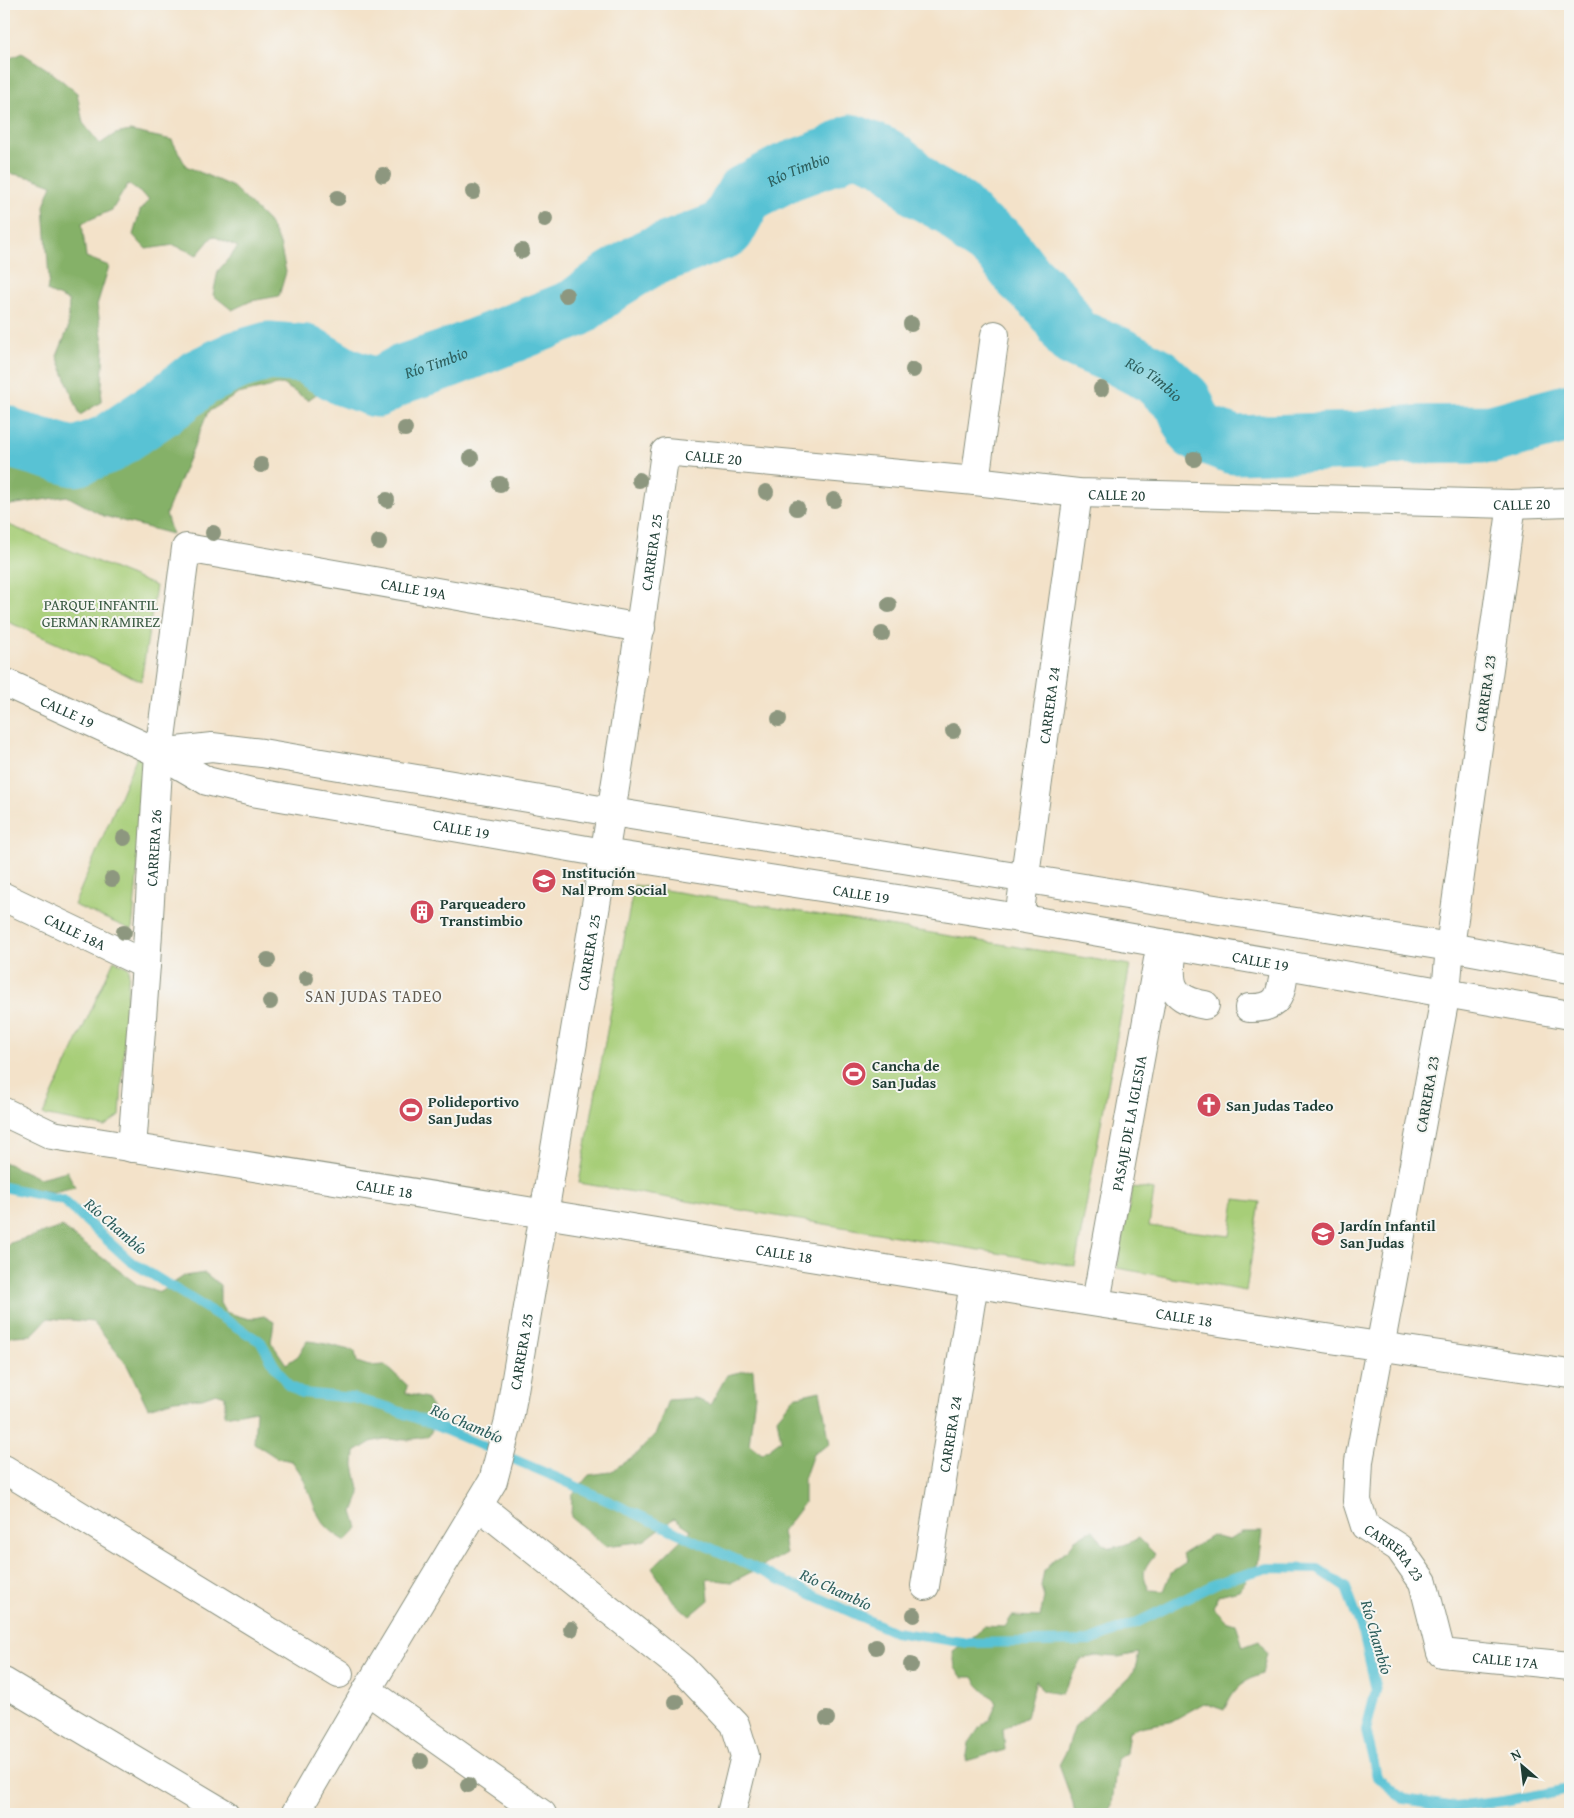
<svg xmlns="http://www.w3.org/2000/svg" width="1574" height="1818" font-family="'Gentium Book Plus',serif">
	<style>
		.green { fill: #a7ce78; stroke: #638656 }
		.forest { fill: #85b168; stroke: #52774e }
		.lines { fill: none; stroke-linecap: round; stroke-linejoin: round }
		.stream { stroke: #58c2d4; stroke-width: 10 }
		.river { stroke: #58c2d4; stroke-width: 59 }
		.street-casing { stroke: #89907e; stroke-width: 30 }
		.street { stroke: #fff; stroke-width: 28 }
		.tree { fill: #8d977f }
		.labels { text-anchor: middle; dominant-baseline: central; stroke-width: 4; stroke-linejoin: round; paint-order: stroke }
		.street-label { font-size: 15px; fill: #1f3d34; stroke: #f6f6f2 }
		.park-label { font-size: 15px; fill: #3a5a42; stroke: #f6f6f2 }
		.poi-label { font-size: 15px; font-weight: bold; fill: #1f3d34; stroke: #f6f6f2; text-anchor: start }
		.water-label { font-size: 16px; font-style: italic; fill: #2d5e5c; stroke: #f6f6f2 }
		.neighbourhood-label { font-size: 16px; letter-spacing: 1px; fill: #615a4f; stroke: #f6f6f2 }
	</style>
	<rect width="100%" height="100%" fill="#f6f6f2"/>
	<filter id="ink" filterUnits="userSpaceOnUse"><feTurbulence type="fractalNoise" baseFrequency=".02" numOctaves="2"/><feDisplacementMap in="SourceGraphic" scale="10" xChannelSelector="R" yChannelSelector="G"/><feConvolveMatrix kernelMatrix="1 2 1 2 8 2 1 2 1" color-interpolation-filters="sRGB"/></filter>
	<filter id="wash" filterUnits="userSpaceOnUse"><feTurbulence type="fractalNoise" baseFrequency=".0096" numOctaves="4" result="noise"/><feDisplacementMap in="SourceGraphic" scale="20" xChannelSelector="R" yChannelSelector="G"/><feGaussianBlur stdDeviation="1.12" result="paint"/><feColorMatrix in="noise" values="0 0 0 0 0 0 0 0 0 0 0 0 0 0 0 0 0 1.4 0 .05"/><feComposite in="paint" operator="in"/></filter>
	<g filter="url(#wash)">
		<rect width="100%" height="100%" fill="#f3e2c9"/>
		<g class="green">
			<path d="M4,523L156,586L141,681L4,620Z"/>
			<path d="M137,756L148,760L132,930L74,905Z"/>
			<path d="M634,885L1130,965L1075,1266L579,1183Z"/>
			<path d="M114,960L129,968L120,1116L105,1127L43,1115Z"/>
			<path d="M1133,1187L1154,1190L1149,1226L1230,1236L1235,1199L1260,1202L1246,1291L1117,1268Z"/>
		</g>
		<g class="forest">
			<path d="M22,53L50,71L77,93L83,123L100,144L115,134L130,131L172,140L186,166L233,187L268,221L280,244L286,272L279,296L251,301L232,310L213,295L218,271L238,247L213,236L197,255L174,245L146,249L133,235L140,211L149,199L128,184L112,210L82,223L86,257L109,266L97,305L104,348L101,402L80,415L57,356L68,329L69,301L47,291L49,279L44,206L52,185L33,178L4,172V61Z"/>
			<path d="M275,358L313,366L332,383L308,400L282,384L238,394L208,412L166,514L172,534L104,516L67,496L4,506V450L18,459L57,464L95,466L148,435L206,382L240,364Z"/>
			<path d="M4,1162L39,1178L67,1171L75,1187L53,1192L15,1186L4,1189Z"/>
			<path d="M62,1227L138,1285L160,1292L184,1276L205,1273L220,1285V1303L225,1312L249,1319L264,1316L274,1322L271,1342L286,1364L298,1356L307,1341C324,1342 338,1348 355,1351L357,1362L369,1366L385,1365L407,1385L406,1393L426,1398L438,1417L429,1436L408,1440L384,1439L371,1442L355,1452L354,1465L360,1494L353,1512L358,1528L346,1541C317,1524 318,1513 306,1485C303,1476 297,1468 292,1461L277,1458L254,1443L256,1410L225,1416V1396L216,1393L202,1398L174,1400L148,1408L127,1365L93,1322L48,1318L32,1335L13,1336L4,1341V1249L10,1243Z"/>
			<path d="M753,1369L755,1395L749,1444L762,1454L781,1440L777,1418L794,1397L820,1391L830,1444L813,1454L804,1479V1503L782,1532L786,1554L732,1582L707,1579L709,1600L690,1616L674,1602L652,1568L691,1530L674,1518L645,1540L639,1542L605,1546L571,1517L572,1495L589,1475L610,1472L638,1453L656,1433L668,1400L695,1398L710,1405L727,1375Z"/>
			<path d="M1093,1530L1104,1545L1110,1548L1124,1545L1139,1538L1155,1554C1143,1570 1141,1571 1149,1590L1164,1591L1171,1573L1186,1563L1182,1554L1212,1536L1229,1540L1242,1532H1262L1258,1563L1239,1590L1219,1595L1213,1607L1226,1620L1236,1623L1243,1647L1259,1641L1267,1653L1262,1674C1240,1683 1234,1688 1224,1710L1204,1703L1170,1722L1144,1726L1129,1731L1126,1753L1117,1759L1112,1805L1106,1814H1075L1073,1803L1059,1765L1067,1750L1075,1726L1134,1672L1139,1653L1119,1657L1096,1656L1081,1659L1062,1694L1042,1691L1036,1680L1026,1717L1003,1729L1005,1750L966,1761L969,1743L980,1727L990,1719L997,1703C987,1691 980,1691 973,1677H962L955,1668L953,1651L978,1633L983,1626L1005,1627L1012,1616L1040,1617L1044,1598L1041,1586L1044,1571L1053,1560L1069,1549L1075,1539Z"/>
		</g>
		<g class="lines">
			<path class="stream" d="M4,1187L63,1200L130,1261L261,1342L274,1365L289,1386L302,1393L353,1398L387,1407L424,1421L560,1479L894,1632L968,1643L1090,1641L1138,1622L1219,1582L1267,1568L1318,1569L1346,1588L1364,1636L1376,1690L1366,1730L1377,1777L1404,1799L1455,1807L1504,1801L1570,1789"/>
			<path class="river" id="s1" d="M4,434L11,439L75,457L108,444L171,401L199,378L237,360L269,351L306,354L345,377L377,388L402,374L447,359L576,308L613,280L649,258L726,229L745,194L787,172L831,156L853,144L885,157L905,172L920,189L956,209L975,229L998,244L1023,276L1053,304L1073,337L1118,356L1156,376L1183,401L1196,431L1234,445L1361,441L1401,435L1492,434L1570,413"/>
		</g>
	</g>
	<g filter="url(#ink)">
		<g class="lines">
			<defs>
				<g id="street">
					<path d="M975,481L995,335"/>
					<path id="s2" d="M1512,504L1450,947L1446,992L1359,1461L1357,1501L1365,1526L1399,1548L1423,1582L1441,1653L1570,1666"/>
					<path id="s3" d="M4,682L159,753L207,781L252,792L604,853L1019,918L1570,1015"/>
					<path d="M159,753L212,747L262,753L612,812L1450,947L1570,969"/>
					<path id="s4" d="M4,897L146,965"/>
					<path id="s5" d="M1019,918L1078,493"/>
					<path d="M1173,949C1168,980 1168,999 1205,1005"/>
					<path d="M1249,1008C1282,1009 1281,992 1285,965"/>
					<path id="s6" d="M4,1112L52,1135C558,1214 1063,1302 1570,1374"/>
					<path id="s7" d="M132,1148L146,965L159,753L186,548L641,628"/>
					<path id="s8" d="M1096,1302L1161,943"/>
					<path d="M4,1469L339,1674"/>
					<path d="M478,1505L683,1669L735,1724L745,1756L731,1814"/>
					<path id="s9" d="M925,1586L974,1283"/>
					<path d="M4,1682L225,1814"/>
					<path d="M367,1690L542,1814"/>
					<path id="s10" d="M295,1814L367,1690L493,1481L509,1420C563,1098 621,776 665,452L975,481L1078,493L1512,504L1570,502"/>
				</g>
			</defs>
			<use href="#street" class="street-casing"/>
			<use href="#street" class="street"/>
		</g>
		<g class="tree">
			<circle cx="383" cy="175" r="8"/>
			<circle cx="473" cy="192" r="8"/>
			<circle cx="338" cy="198" r="8"/>
			<circle cx="545" cy="219" r="8"/>
			<circle cx="522" cy="251" r="8"/>
			<circle cx="566" cy="295" r="8"/>
			<circle cx="911" cy="324" r="8"/>
			<circle cx="913" cy="370" r="8"/>
			<circle cx="1101" cy="389" r="8"/>
			<circle cx="405" cy="429" r="8"/>
			<circle cx="471" cy="458" r="8"/>
			<circle cx="1194" cy="459" r="8"/>
			<circle cx="261" cy="465" r="8"/>
			<circle cx="639" cy="480" r="8"/>
			<circle cx="500" cy="484" r="8"/>
			<circle cx="766" cy="492" r="8"/>
			<circle cx="387" cy="500" r="8"/>
			<circle cx="834" cy="500" r="8"/>
			<circle cx="797" cy="508" r="8"/>
			<circle cx="213" cy="533" r="8"/>
			<circle cx="379" cy="542" r="8"/>
			<circle cx="889" cy="605" r="8"/>
			<circle cx="882" cy="634" r="8"/>
			<circle cx="779" cy="719" r="8"/>
			<circle cx="953" cy="731" r="8"/>
			<circle cx="124" cy="838" r="8"/>
			<circle cx="112" cy="879" r="8"/>
			<circle cx="124" cy="932" r="8"/>
			<circle cx="268" cy="960" r="8"/>
			<circle cx="306" cy="978" r="8"/>
			<circle cx="270" cy="1002" r="8"/>
			<circle cx="914" cy="1615" r="8"/>
			<circle cx="571" cy="1629" r="8"/>
			<circle cx="876" cy="1647" r="8"/>
			<circle cx="911" cy="1665" r="8"/>
			<circle cx="676" cy="1702" r="8"/>
			<circle cx="827" cy="1719" r="8"/>
			<circle cx="421" cy="1761" r="8"/>
			<circle cx="468" cy="1785" r="8"/>
		</g>
	</g>
	<defs>
		<symbol id="school-disc" viewBox="-11 -11 22 22"><circle r="9.5" fill="#d1495b" stroke="#f6f6f2"/><path d="M0-5L7-2L0 1L-7-2ZM-4 1L0 2.5L4 1V4Q0 6-4 4Z" fill="#fff"/></symbol>
		<symbol id="building-disc" viewBox="-11 -11 22 22"><circle r="9.5" fill="#d1495b" stroke="#f6f6f2"/><path d="M-4-6H4V6H1V3H-1V6H-4ZM-2.5-4.3h1.7v1.8h-1.7ZM.8-4.3h1.7v1.8H.8ZM-2.5-1h1.7V.8h-1.7ZM.8-1h1.7V.8H.8Z" fill="#fff"/></symbol>
		<symbol id="stadium-disc" viewBox="-11 -11 22 22"><circle r="9.5" fill="#d1495b" stroke="#f6f6f2"/><path d="M0-5a6.5 5 0 1 0 0 10a6.5 5 0 1 0 0-10ZM-3.5-1.8h7v3.6h-7Z" fill="#fff"/></symbol>
		<symbol id="church-disc" viewBox="-11 -11 22 22"><circle r="9.5" fill="#d1495b" stroke="#f6f6f2"/><path d="M-1.2-6h2.4v3.5h3.3v2.4h-3.3V6h-2.4V-.1h-3.3v-2.4h3.3Z" fill="#fff"/></symbol>
	</defs>
	<g fill-rule="evenodd">
		<use href="#school-disc" x="530" y="867" width="28" height="28"/>
		<use href="#building-disc" x="408" y="898" width="28" height="28"/>
		<use href="#stadium-disc" x="840" y="1060" width="28" height="28"/>
		<use href="#church-disc" x="1195" y="1091" width="28" height="28"/>
		<use href="#stadium-disc" x="397" y="1096" width="28" height="28"/>
		<use href="#school-disc" x="1309" y="1220" width="28" height="28"/>
	</g>
	<g class="labels">
		<g class="street-label">
			<text stroke="none"><textPath href="#s10" startOffset="1480">CALLE 20</textPath></text>
			<text stroke="none"><textPath href="#s10" startOffset="1885">CALLE 20</textPath></text>
			<text stroke="none"><textPath href="#s10" startOffset="2290">CALLE 20</textPath></text>
			<text stroke="none"><textPath href="#s10" startOffset="1330">CARRERA 25</textPath></text>
			<text stroke="none"><textPath href="#s7" startOffset="834">CALLE 19A</textPath></text>
			<text transform="translate(1485 693) rotate(-82)">CARRERA 23</text>
			<text stroke="none"><textPath href="#s5" startOffset="215">CARRERA 24</textPath></text>
			<text stroke="none"><textPath href="#s3" startOffset="70">CALLE 19</textPath></text>
			<text stroke="none"><textPath href="#s3" startOffset="485">CALLE 19</textPath></text>
			<text stroke="none"><textPath href="#s7" startOffset="301">CARRERA 26</textPath></text>
			<text stroke="none"><textPath href="#s3" startOffset="890">CALLE 19</textPath></text>
			<text stroke="none"><textPath href="#s4" startOffset="79">CALLE 18A</textPath></text>
			<text stroke="none"><textPath href="#s10" startOffset="925">CARRERA 25</textPath></text>
			<text stroke="none"><textPath href="#s3" startOffset="1295">CALLE 19</textPath></text>
			<text transform="translate(1427 1094) rotate(-80)">CARRERA 23</text>
			<text stroke="none"><textPath href="#s8" startOffset="182">PASAJE DE LA IGLESIA</textPath></text>
			<text stroke="none"><textPath href="#s6" startOffset="390">CALLE 18</textPath></text>
			<text stroke="none"><textPath href="#s6" startOffset="795">CALLE 18</textPath></text>
			<text stroke="none"><textPath href="#s6" startOffset="1200">CALLE 18</textPath></text>
			<text stroke="none"><textPath href="#s10" startOffset="520">CARRERA 25</textPath></text>
			<text stroke="none"><textPath href="#s9" startOffset="154">CARRERA 24</textPath></text>
			<text stroke="none"><textPath href="#s2" startOffset="1076">CARRERA 23</textPath></text>
			<text stroke="none"><textPath href="#s2" startOffset="1256">CALLE 17A</textPath></text>
		</g>
		<g class="park-label">
			<text x="101" y="604">PARQUE INFANTIL<tspan x="101" dy="17">GERMAN RAMIREZ</tspan></text>
		</g>
		<g class="poi-label">
			<text x="562" y="872">Institución<tspan x="562" dy="17">Nal Prom Social</tspan></text>
			<text x="440" y="903">Parqueadero<tspan x="440" dy="17">Transtimbio</tspan></text>
			<text x="872" y="1065">Cancha de<tspan x="872" dy="17">San Judas</tspan></text>
			<text x="428" y="1101">Polideportivo<tspan x="428" dy="17">San Judas</tspan></text>
			<text x="1226" y="1105">San Judas Tadeo</text>
			<text x="1340" y="1225">Jardín Infantil<tspan x="1340" dy="17">San Judas</tspan></text>
		</g>
		<g class="water-label">
			<text stroke="none"><textPath href="#s1" startOffset="899">Río Timbio</textPath></text>
			<text stroke="none"><textPath href="#s1" startOffset="479">Río Timbio</textPath></text>
			<text stroke="none"><textPath href="#s1" startOffset="1350">Río Timbio</textPath></text>
			<text transform="translate(116 1226) rotate(41)">Río Chambío</text>
			<text transform="translate(467 1423) rotate(23)">Río Chambío</text>
			<text transform="translate(836 1589) rotate(25)">Río Chambío</text>
			<text transform="translate(1377 1637) rotate(74)">Río Chambío</text>
		</g>
		<g class="neighbourhood-label">
			<text x="374" y="996">SAN JUDAS TADEO</text>
		</g>
	</g>
	<rect width="1574" height="1818" fill="none" stroke="#f6f6f2" stroke-width="20"/>
	<g transform="translate(1522 1766) rotate(332)" stroke="#f6f6f2" stroke-width="4" paint-order="stroke">
	<path d="M0-4L9 19L0 12L-9 19Z" fill="#1f3d34"/>
	<text y="-8" font-size="14" font-weight="bold" text-anchor="middle" fill="#1f3d34">N</text>
	</g>
</svg>
